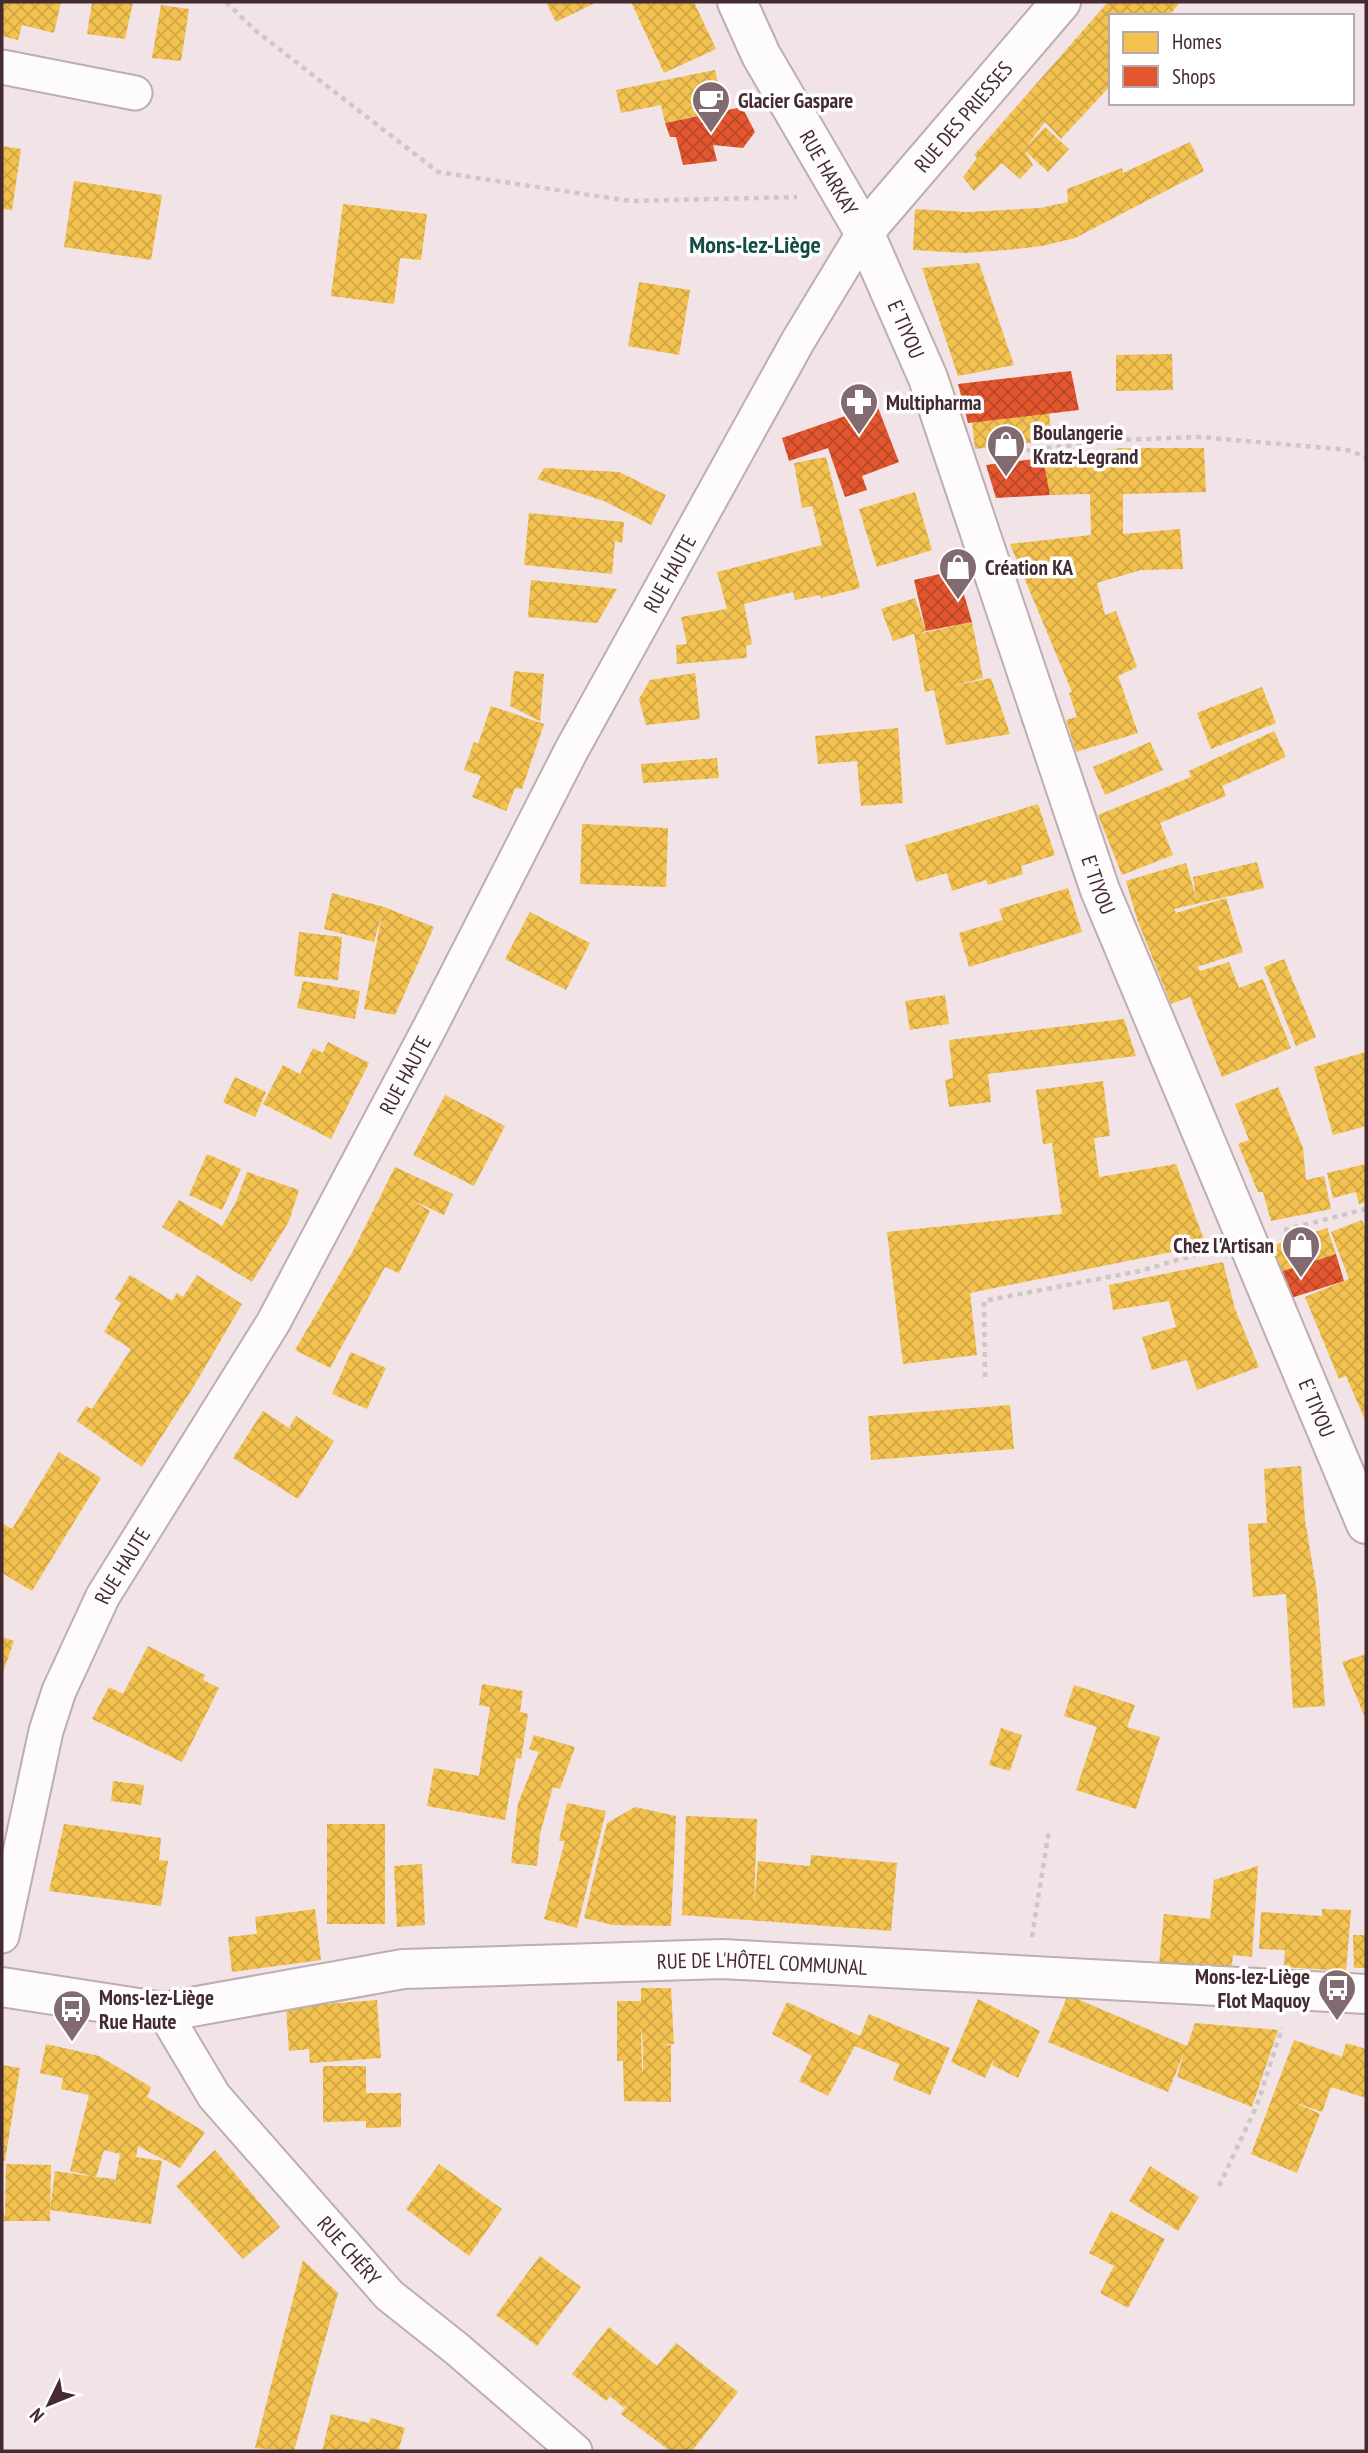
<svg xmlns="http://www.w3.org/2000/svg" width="1368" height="2453" font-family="'PT Sans Narrow',sans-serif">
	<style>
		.homes { fill: url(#homes-cross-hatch); fill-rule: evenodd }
		.shops { fill: url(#shops-cross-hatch) }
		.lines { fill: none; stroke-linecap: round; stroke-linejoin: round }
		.street-casing { stroke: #beadb1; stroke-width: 37 }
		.secondary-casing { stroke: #beadb1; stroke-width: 42 }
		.path { stroke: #cec6c7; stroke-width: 4.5; stroke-dasharray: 5 5; stroke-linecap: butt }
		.street { stroke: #fdfbfb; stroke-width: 33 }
		.secondary { stroke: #fdfbfb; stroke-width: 38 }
		.labels { text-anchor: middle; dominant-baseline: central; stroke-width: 7; stroke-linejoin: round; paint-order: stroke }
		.poi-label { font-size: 21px; font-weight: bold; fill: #442b32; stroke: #fff; text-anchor: start }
		.street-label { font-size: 21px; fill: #442b32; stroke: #fff }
		.quarter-label { font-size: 24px; font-weight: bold; fill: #134d45; stroke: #fff }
	</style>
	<defs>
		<pattern id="homes-cross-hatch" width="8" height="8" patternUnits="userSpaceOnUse" patternTransform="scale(1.75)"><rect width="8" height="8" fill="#f2c14e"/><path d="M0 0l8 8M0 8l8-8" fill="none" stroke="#d1a645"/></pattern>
		<pattern id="shops-cross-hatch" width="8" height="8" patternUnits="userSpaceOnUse" patternTransform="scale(1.75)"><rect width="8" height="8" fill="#e4572e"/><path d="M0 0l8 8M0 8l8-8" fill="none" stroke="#ba4828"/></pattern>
	</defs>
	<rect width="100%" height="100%" fill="#f1e3e6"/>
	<g class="homes">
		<path d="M2,2H61L54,33L22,25L18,40L2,36Z"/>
		<path d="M92,2H133L125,39L87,34Z"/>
		<path d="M546,2H597L556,22Z"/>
		<path d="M631,2H694L716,49L664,73Z"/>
		<path d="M1108,2H1180L1169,16H1111V85L1061,139L1045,122L1026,147L1045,127L1069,149L1048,172L1024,150L1033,165L1020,179L1002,163L974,191L963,177L977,158L974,155Z"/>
		<path d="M161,5L189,9L181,61L152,58Z"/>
		<path d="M715,70L724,110L665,123L661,105L621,113L616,90Z"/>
		<path d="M1190,142L1204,171L1075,238L1042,246L1007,250L965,253L913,250L915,209L967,212L1040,208L1068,202L1067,189L1122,168L1123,173Z"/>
		<path d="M2,146L21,149L12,210L2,209Z"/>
		<path d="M74,181L162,195L151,260L64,247Z"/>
		<path d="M343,204L427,214L421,260L400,258L394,304L331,296Z"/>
		<path d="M979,263L1014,365L958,376L922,268Z"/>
		<path d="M639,282L690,290L679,355L628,346Z"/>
		<path d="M1172,354L1173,390L1116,391V355Z"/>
		<path d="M1049,413L1052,440L975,449L972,422Z"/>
		<path d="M1121,448H1204L1206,492L1123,494V534L1180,529L1183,569L1141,570L1097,583L1105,615L1116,611L1137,667L1118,676L1138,733L1076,752L1066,720L1077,717L1069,693L1072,692L1010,544L1091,535L1090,494L1050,495L1043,457Z"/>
		<path d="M826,457L860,588L821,598L820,595L795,600L793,592L744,604L752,644L746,646L747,658L677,664L676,645L687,644L681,617L727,609L717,572L822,545L812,506L802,508L794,463Z"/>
		<path d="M544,468L619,472L666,495L651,525L604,501L537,479Z"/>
		<path d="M915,492L932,550L877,567L859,509Z"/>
		<path d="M529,513L624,522L622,543L615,541L612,574L524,565Z"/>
		<path d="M531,580L617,589L597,623L528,617Z"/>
		<path d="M915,598L926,631L918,634L972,622L983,678L953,686L991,678L1010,734L946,745L934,690L925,692L914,634L893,641L881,609Z"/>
		<path d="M514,671L544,674L540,721L510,706Z"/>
		<path d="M695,673L700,719L646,725L639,699L650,680Z"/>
		<path d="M1262,687L1276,723L1211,749L1197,713Z"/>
		<path d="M491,706L544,724L522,789L515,788L506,811L472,797L481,776L464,770L474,742L478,744Z"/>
		<path d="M898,728L903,803L861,806L857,761L818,764L815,736Z"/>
		<path d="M1274,731L1286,757L1222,786L1226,796L1160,823L1173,855L1122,875L1098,815L1191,777L1189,771Z"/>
		<path d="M1150,742L1163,770L1105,795L1093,767Z"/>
		<path d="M717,758L719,778L643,783L641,764Z"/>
		<path d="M1038,804L1055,855L1021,866L1023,874L988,885L986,880L952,891L947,873L916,882L905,845Z"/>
		<path d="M582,824L668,828L666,887L580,884Z"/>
		<path d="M1257,862L1264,888L1174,909L1176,913L1226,898L1243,952L1197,967L1200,971L1229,962L1239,988L1263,979L1291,1048L1222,1077L1190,997L1171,1004L1137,919L1126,881L1186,863L1196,897L1193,877Z"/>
		<path d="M1068,888L1082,932L969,967L959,933L1003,920L999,909Z"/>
		<path d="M332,893L384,907L434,927L395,1015L364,1009L382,914L374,942L324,929Z"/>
		<path d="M530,912L590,943L566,990L505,959Z"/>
		<path d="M299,932L342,937L338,980L294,976Z"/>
		<path d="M1284,959L1316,1037L1296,1046L1264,967Z"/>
		<path d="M303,981L360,991L355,1019L297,1008Z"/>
		<path d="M945,995L949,1024L910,1030L905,1001Z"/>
		<path d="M1124,1019L1136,1056L988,1074L991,1102L949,1107L945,1080L953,1078L949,1040Z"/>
		<path d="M328,1042L369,1063L331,1139L263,1104L283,1065L300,1074L313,1048L323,1053Z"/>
		<path d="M1366,1052V1126L1333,1135L1314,1067Z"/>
		<path d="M235,1077L266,1092L255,1117L223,1102Z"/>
		<path d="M1103,1081L1110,1136L1094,1138L1099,1177L1176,1164L1206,1245L970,1293L977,1355L903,1364L887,1232L1062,1214L1052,1143L1043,1144L1036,1090Z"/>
		<path d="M1278,1087L1303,1148L1306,1180L1324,1176L1331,1209L1271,1221L1263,1192H1258L1238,1144L1249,1140L1235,1104Z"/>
		<path d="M445,1095L505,1126L474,1186L413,1155Z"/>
		<path d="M207,1154L241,1169L222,1210L189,1195Z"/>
		<path d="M1366,1164V1202L1359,1204L1356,1192L1333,1198L1327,1173Z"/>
		<path d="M395,1167L453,1194L444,1215L412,1200L430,1211L399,1273L385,1267L330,1368L295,1350L352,1253Z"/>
		<path d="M247,1172L299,1190L289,1221L252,1282L162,1227L179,1200L222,1226L236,1202Z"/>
		<path d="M1362,1220L1366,1230V1422L1346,1376L1339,1379L1305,1297L1349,1279L1331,1232Z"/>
		<path d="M1327,1228L1336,1254L1280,1272L1271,1246Z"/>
		<path d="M1223,1262L1235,1309L1259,1367L1197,1390L1187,1360L1152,1370L1142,1337L1176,1327L1169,1301L1113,1310L1109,1285Z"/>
		<path d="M130,1275L172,1301L177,1293L183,1297L197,1275L242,1304L194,1386L142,1467L77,1421L86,1406L92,1409L131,1349L104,1332L121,1303L115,1299Z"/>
		<path d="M351,1352L386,1368L367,1409L332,1394Z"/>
		<path d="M1010,1405L1014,1449L871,1460L868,1416Z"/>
		<path d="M263,1411L289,1428L296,1416L334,1441L298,1499L233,1458Z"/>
		<path d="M59,1452L101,1478L32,1591L2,1573V1523L12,1529Z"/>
		<path d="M1301,1466L1305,1520L1317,1592L1325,1706L1293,1708L1286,1594L1253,1597L1248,1524L1267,1523L1264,1469Z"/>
		<path d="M2,1637L14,1641L2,1675Z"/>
		<path d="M148,1646L205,1675L203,1680L219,1688L182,1762L92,1719L109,1687L123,1694Z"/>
		<path d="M1366,1654V1720L1342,1662Z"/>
		<path d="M482,1684L523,1691L520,1712L528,1714L521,1759L516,1758L505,1820L427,1806L434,1768L479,1776L490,1707L479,1705Z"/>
		<path d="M1074,1685L1135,1705L1127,1727L1160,1737L1136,1809L1076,1790L1097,1727L1064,1716Z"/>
		<path d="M1001,1728L1022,1735L1010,1771L989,1765Z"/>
		<path d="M534,1735L575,1747L560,1789L553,1787L540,1834L537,1866L511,1863L518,1803L539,1752L529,1749Z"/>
		<path d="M113,1781L144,1785L141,1805L111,1801Z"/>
		<path d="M567,1803L606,1811L577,1928L544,1919L565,1841H559Z"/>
		<path d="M635,1807L676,1816L671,1926L613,1925L584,1918L607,1823Z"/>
		<path d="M686,1816L757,1819L754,1905L758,1861L810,1866L811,1855L897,1863L891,1931L682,1915Z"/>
		<path d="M64,1824L161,1838L159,1860L168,1861L161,1906L49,1891Z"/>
		<rect x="327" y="1824" width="58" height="100"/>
		<path d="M422,1864L425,1925L397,1927L394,1866Z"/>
		<path d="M1258,1866L1252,1957L1233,1955L1231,1972L1159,1964L1164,1914L1210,1919L1214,1880Z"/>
		<path d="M315,1909L321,1960L232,1972L228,1937L257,1934L255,1917Z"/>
		<path d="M1322,1909L1351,1910L1346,1971L1284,1967L1285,1950L1259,1949L1261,1912L1322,1916Z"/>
		<path d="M1353,1935H1366V1968H1354Z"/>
		<path d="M641,1988H671L674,2044H662L671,2045V2102L624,2101L623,2061H617V2001H641ZM641,2024L643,2045V2071H642Z"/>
		<path d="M1068,1995L1187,2046L1195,2023L1278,2030L1252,2107L1177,2077L1184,2053L1168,2092L1048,2042Z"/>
		<path d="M978,1999L1040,2031L1018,2078L992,2065L995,2056L985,2078L951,2062Z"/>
		<path d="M377,2000L381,2058L310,2063L309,2049L289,2051L286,2007Z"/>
		<path d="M787,2002L860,2036L869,2014L950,2048L930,2095L893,2080L899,2064L855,2046L828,2096L799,2081L812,2056L772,2034Z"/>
		<path d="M1294,2040L1342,2057L1346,2043L1366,2049V2098L1331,2087L1322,2112L1294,2102L1320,2114L1297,2173L1251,2154Z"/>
		<path d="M46,2044L99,2056L151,2087L147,2097L205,2132L180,2168L138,2146L136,2157L162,2161L151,2224L50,2210L55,2171L96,2177L115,2179L114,2189L120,2154L104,2150L96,2177L70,2171L89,2095L61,2089L63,2078L40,2073Z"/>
		<path d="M2,2065L20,2068L5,2161L2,2160Z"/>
		<path d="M323,2066H366V2093H401V2127L366,2128V2121L323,2122Z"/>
		<path d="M215,2150L280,2227L243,2259L176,2186Z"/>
		<path d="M6,2164L51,2165L50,2221H2V2208L5,2218Z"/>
		<path d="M439,2164L502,2209L469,2256L406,2209Z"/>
		<path d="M1150,2166L1199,2197L1178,2231L1129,2201Z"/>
		<path d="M1111,2211L1165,2239L1128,2308L1100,2293L1114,2266L1089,2253Z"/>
		<path d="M540,2256L581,2287L537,2346L496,2315Z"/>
		<path d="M303,2260L338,2293L294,2451L255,2448Z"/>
		<path d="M609,2327L657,2366L676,2343L738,2392L692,2451H670L621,2414L631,2400L624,2408L610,2396L606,2401L572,2374Z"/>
		<path d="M331,2414L369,2423L371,2418L405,2428L398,2451H322Z"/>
	</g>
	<g class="shops">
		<path d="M742,107L755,132L743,148L713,145L717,161L683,165L676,137H670L665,123Z"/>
		<path d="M1071,371L1079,410L968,423L958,384Z"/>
		<path d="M877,405L899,462L862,476L867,490L845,497L828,448L789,461L782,438Z"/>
		<path d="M1043,458L1050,495L996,498L986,465Z"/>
		<path d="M957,570L972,622L926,631L914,580Z"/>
		<path d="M1336,1254L1344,1281L1288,1299L1280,1272Z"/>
	</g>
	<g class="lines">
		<defs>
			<g id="street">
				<path d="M2,67L135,93"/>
				<path id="s1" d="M2,1936L46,1731L59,1691L103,1596L273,1323L430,1027L571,751L798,341L864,232"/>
				<path id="s2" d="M164,2012L214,2096L389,2295L457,2349L575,2451"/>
			</g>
			<g id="secondary">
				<path id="s3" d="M737,2L761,55L864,232L928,378L1100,890L1366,1524"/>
				<path id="s4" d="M864,232L1061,2"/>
				<path id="s5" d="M2,1987L164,2012L403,1969L722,1959L1366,1994"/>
			</g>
		</defs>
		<use href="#street" class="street-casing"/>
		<use href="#secondary" class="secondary-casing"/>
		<g class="path">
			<path d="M226,2L256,31L438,172L630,201L797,197"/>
			<path d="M997,454L1115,440L1199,437L1339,449L1352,451L1366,458"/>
			<path d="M1284,1230L1366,1209"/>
			<path d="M985,1377L984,1301L1140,1271L1208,1251"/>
			<path d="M1032,1937L1049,1830"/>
			<path d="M1219,2186L1257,2105L1282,2028"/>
		</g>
		<use href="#street" class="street"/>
		<use href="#secondary" class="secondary"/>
	</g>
	<defs>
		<symbol id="cafe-pin" viewBox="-11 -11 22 30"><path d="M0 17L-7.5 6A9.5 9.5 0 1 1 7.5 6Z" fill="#816b71" stroke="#fff"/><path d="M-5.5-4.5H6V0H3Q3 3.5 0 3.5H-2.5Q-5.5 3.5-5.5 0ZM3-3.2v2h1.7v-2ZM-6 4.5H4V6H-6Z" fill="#fff"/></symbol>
		<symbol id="pharmacy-pin" viewBox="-11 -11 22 30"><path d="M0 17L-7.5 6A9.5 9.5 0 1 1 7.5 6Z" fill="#816b71" stroke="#fff"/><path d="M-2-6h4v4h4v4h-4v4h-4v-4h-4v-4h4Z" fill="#fff"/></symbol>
		<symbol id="shop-pin" viewBox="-11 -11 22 30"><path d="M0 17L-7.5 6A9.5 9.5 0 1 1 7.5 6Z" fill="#816b71" stroke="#fff"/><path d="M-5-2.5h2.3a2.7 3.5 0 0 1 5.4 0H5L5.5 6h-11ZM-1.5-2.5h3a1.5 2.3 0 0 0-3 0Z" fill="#fff"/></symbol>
		<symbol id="bus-pin" viewBox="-11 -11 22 30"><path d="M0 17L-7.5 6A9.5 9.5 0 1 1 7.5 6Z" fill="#816b71" stroke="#fff"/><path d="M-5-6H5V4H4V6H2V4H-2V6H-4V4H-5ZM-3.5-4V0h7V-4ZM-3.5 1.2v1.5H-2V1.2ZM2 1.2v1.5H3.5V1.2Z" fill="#fff"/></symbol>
	</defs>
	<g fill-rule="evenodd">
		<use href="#cafe-pin" x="689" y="78" width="44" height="60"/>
		<use href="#pharmacy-pin" x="837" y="380" width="44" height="60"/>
		<use href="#shop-pin" x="984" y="422" width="44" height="60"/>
		<use href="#shop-pin" x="936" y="545" width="44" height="60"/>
		<use href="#shop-pin" x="1279" y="1223" width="44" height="60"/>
		<use href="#bus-pin" x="1315" y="1966" width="44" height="60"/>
		<use href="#bus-pin" x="50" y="1987" width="44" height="60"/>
	</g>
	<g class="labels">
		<g class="poi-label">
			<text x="738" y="100">Glacier Gaspare</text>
			<text x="886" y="402">Multipharma</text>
			<text x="1033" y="432">Boulangerie<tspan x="1033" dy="24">Kratz-Legrand</tspan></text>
			<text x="985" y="567">Création KA</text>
			<text x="1274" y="1245" text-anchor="end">Chez l'Artisan</text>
			<text x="1310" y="1976" text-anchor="end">Mons-lez-Liège<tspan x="1310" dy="24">Flot Maquoy</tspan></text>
			<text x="99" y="1997">Mons-lez-Liège<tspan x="99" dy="24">Rue Haute</tspan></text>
		</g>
		<g class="street-label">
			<text stroke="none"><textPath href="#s4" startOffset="152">RUE DES PRIESSES</textPath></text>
			<text stroke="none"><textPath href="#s3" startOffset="194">RUE HARKAY</textPath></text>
			<text stroke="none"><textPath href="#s3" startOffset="369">E' TIYOU</textPath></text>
			<text stroke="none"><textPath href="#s1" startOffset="1526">RUE HAUTE</textPath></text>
			<text stroke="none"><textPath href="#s3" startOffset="957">E' TIYOU</textPath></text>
			<text stroke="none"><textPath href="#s1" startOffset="959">RUE HAUTE</textPath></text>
			<text stroke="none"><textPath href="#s3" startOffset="1524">E' TIYOU</textPath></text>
			<text stroke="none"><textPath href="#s1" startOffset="392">RUE HAUTE</textPath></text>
			<text stroke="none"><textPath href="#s5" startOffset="766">RUE DE L'HÔTEL COMMUNAL</textPath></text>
			<text stroke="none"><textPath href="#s2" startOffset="303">RUE CHÉRY</textPath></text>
		</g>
		<g class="quarter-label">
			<text x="755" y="244">Mons-lez-Liège</text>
		</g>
	</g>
	<rect width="1368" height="2453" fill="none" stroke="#442b32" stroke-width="7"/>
	<rect x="1109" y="14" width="245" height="91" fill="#ffffff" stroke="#b4aaad" stroke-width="2"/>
	<rect x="1123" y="32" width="35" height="21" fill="#f2c14e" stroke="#b4aaad" stroke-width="2"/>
	<text x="1172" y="49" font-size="21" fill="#442b32">Homes</text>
	<rect x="1123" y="66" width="35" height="21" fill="#e4572e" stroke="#b4aaad" stroke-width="2"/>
	<text x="1172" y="84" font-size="21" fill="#442b32">Shops</text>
	<g transform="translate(49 2404) rotate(227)" stroke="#ffffff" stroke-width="5" paint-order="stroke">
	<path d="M0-5L12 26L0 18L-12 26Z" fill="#442b32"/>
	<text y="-10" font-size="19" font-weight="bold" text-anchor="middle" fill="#442b32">N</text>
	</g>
</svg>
